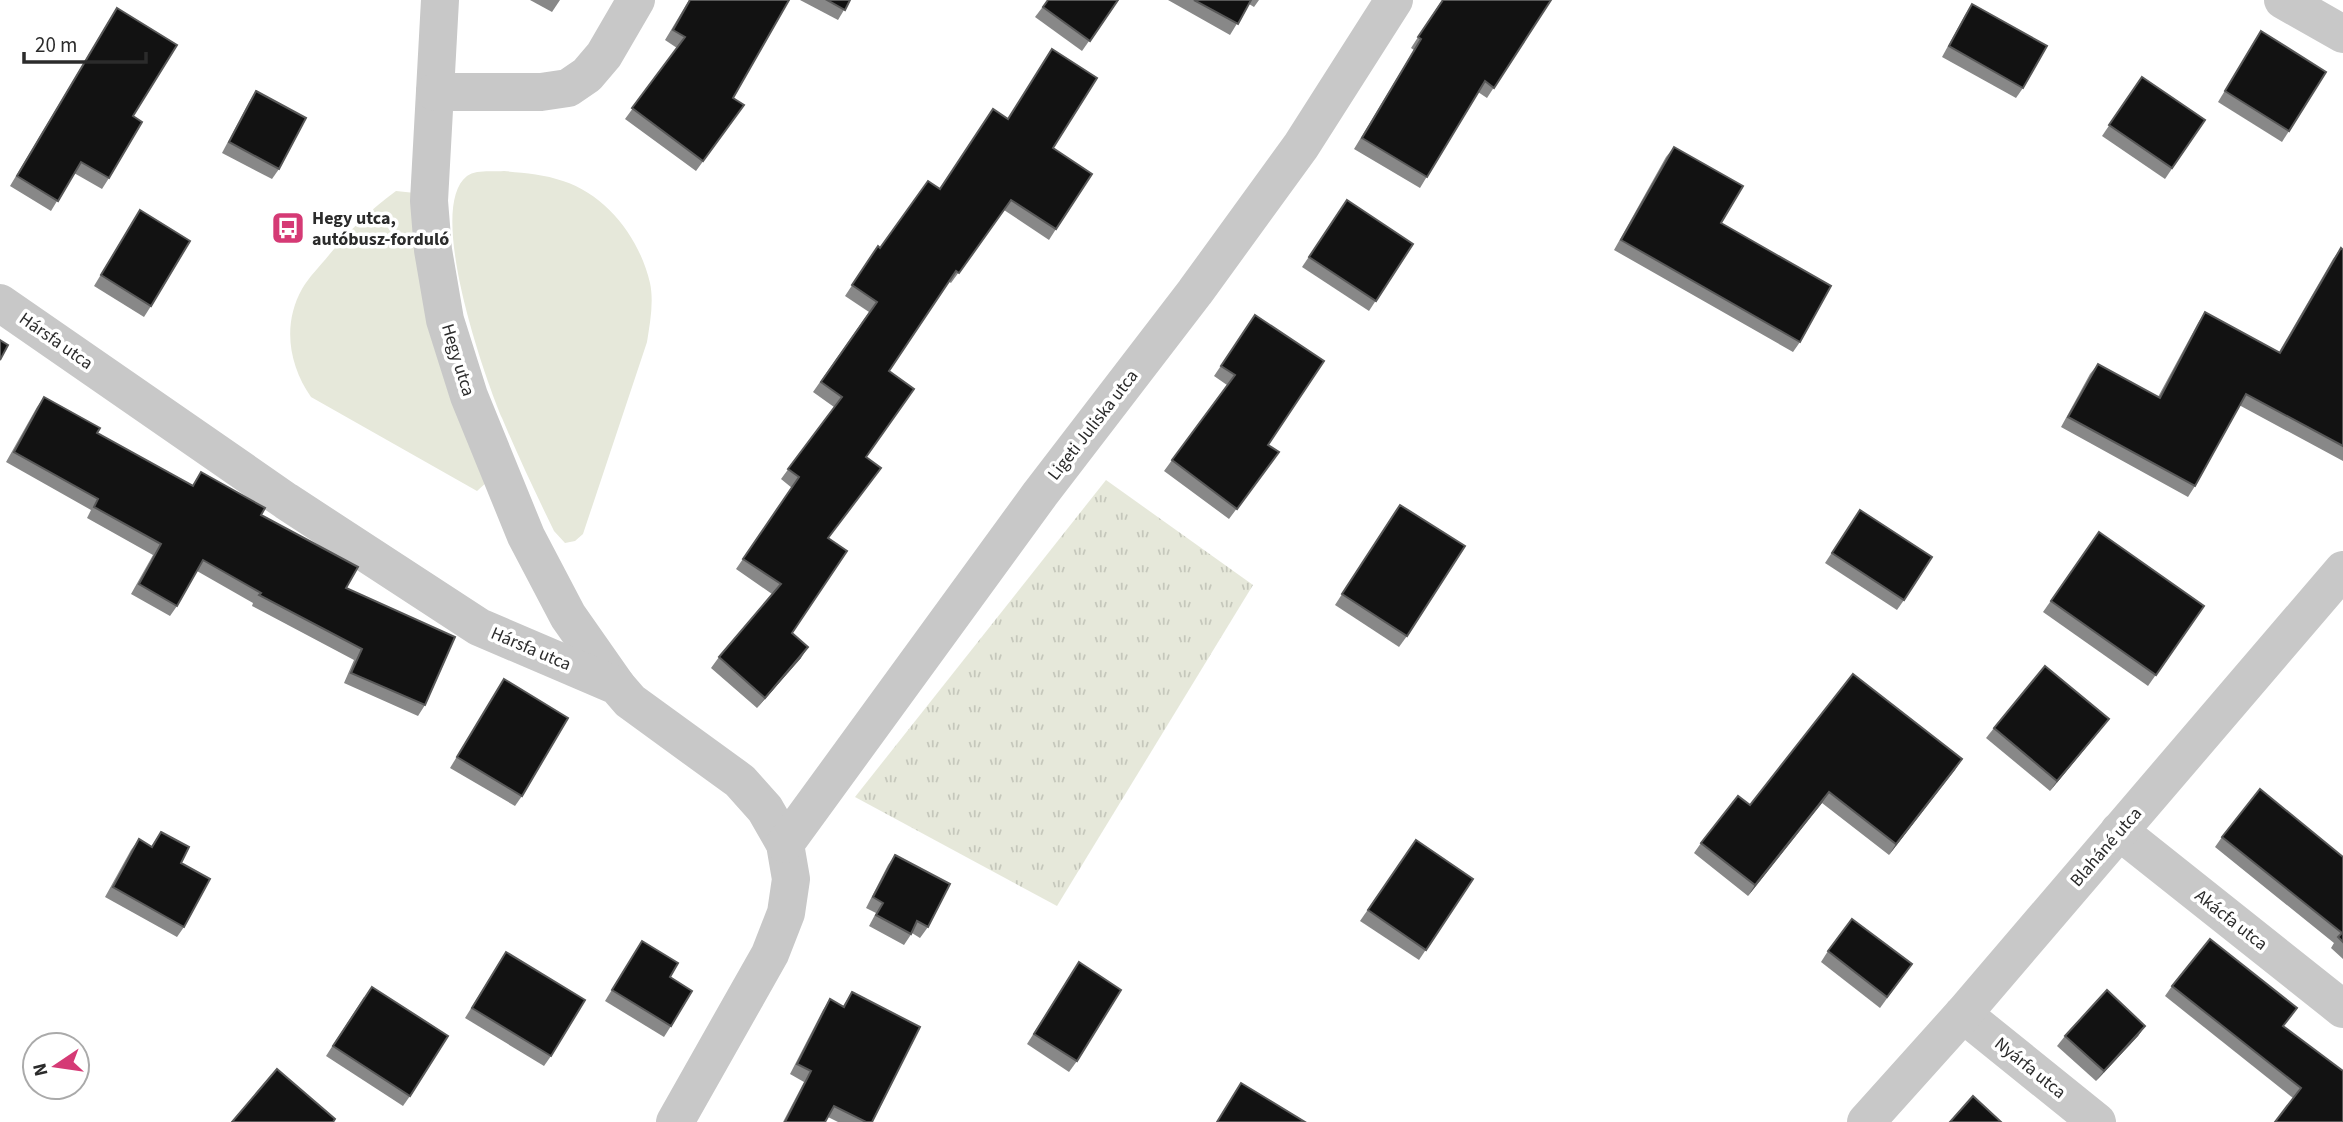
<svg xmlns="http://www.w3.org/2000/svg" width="2343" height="1122" font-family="'Source Sans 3',sans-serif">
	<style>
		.green { fill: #e6e8da }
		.park { fill: url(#park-tufts) }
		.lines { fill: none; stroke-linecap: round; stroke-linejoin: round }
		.minor { stroke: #c8c8c8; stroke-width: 38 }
		.wall { fill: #888 }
		.shaded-wall { fill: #595959 }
		.building { fill: #121212; stroke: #595959; stroke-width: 2 }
		.labels { text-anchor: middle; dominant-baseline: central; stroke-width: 7; stroke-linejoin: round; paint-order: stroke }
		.poi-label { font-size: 18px; font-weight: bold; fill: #2b2b2b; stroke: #fff; text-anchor: start }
		.street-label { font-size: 18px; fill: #2b2b2b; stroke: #fff }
	</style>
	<defs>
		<pattern id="park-tufts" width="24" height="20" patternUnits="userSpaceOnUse" patternTransform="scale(1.75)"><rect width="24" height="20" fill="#e6e8da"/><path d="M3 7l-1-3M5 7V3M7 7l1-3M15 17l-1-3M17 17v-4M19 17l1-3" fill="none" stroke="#c5c7bb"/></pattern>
	</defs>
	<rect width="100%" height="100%" fill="#fff"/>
	<g class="green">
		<path d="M504,171C523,173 544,174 563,181C607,195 640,239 650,283C654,302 650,323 647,342L583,534L575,541L565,543L554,531C536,494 518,456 502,418C485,378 425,208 467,176C476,169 493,172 504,171Z"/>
		<path d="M396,191L415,193L488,481L477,491L311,397C289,365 282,325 302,289C309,277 320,266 329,255C349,231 371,209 396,191Z"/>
	</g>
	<path class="park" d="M1106,480L1253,585L1057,906L855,797Z"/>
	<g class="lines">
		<g class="minor">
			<path d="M440,0L429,201L433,250L445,320L469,396L526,536L568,616L617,686"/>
			<path d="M2283,0L2343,34"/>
			<path d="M435,92H541L568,88L587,75L604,55L636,0"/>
			<path d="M0,303L286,501L479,627L617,686L630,701L740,781L765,809L785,844L791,879L786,913L770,954L675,1122"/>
			<path d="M2119,831L2343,1009"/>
			<path d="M785,844L1040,494L1195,292L1301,146L1394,0"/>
			<path d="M1963,1014L2097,1122"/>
			<path d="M1866,1122L1963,1014L2343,570"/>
		</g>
	</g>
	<g class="wall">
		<path d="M530,0H560L552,12Z"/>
		<path d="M689,0H789L733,98L744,105L696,171L625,119L677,48L665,40Z"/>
		<path d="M800,0H850L838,20Z"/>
		<path d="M1048,0H1118L1082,51L1035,17Z"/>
		<path d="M1168,0H1259L1254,7L1249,4L1230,35Z"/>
		<path d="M1442,0H1551L1487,98L1478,92L1420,188L1354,149L1414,50L1411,48Z"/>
		<path d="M1972,4L2023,88L2016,98L1942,57L1965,15Z"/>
		<path d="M117,8L133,116L109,178L102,189L74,173L51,211L10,186L110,19Z"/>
		<path d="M2261,31L2289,131L2282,142L2218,102Z"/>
		<path d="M1052,49L1053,148L1056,229L1049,240L1004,210L951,283L948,281L889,371L866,457L829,538L792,633L801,658L757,708L711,668L719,657L772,594L736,569L792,488L781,479L834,407L813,392L869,312L845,296L878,246L880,248L1008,119Z"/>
		<path d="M2142,77L2205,120L2165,179L2102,136Z"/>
		<path d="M256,91L279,169L272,179L222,153L249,102Z"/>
		<path d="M1674,147L1721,223L1800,342L1793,352L1614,250L1666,157Z"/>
		<path d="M1347,200L1413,244L1369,311L1302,267Z"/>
		<path d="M140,210L151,306L144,317L94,286Z"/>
		<path d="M2341,248L2343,250V461L2239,405L2195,486L2188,497L2061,427L2090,374L2098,364L2158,397L2198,323L2205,312L2279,352L2333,259Z"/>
		<path d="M1255,315L1268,445L1279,452L1229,519L1164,471L1227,385L1214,376Z"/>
		<path d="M44,397L97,433L192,486L201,472L261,515L346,588L425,705L418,716L344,683L354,660L252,606L253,603L197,571L177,606L170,616L131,594L153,555L87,518L91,510L6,462L37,407Z"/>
		<path d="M1860,510L1904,600L1897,610L1825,563Z"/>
		<path d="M1393,515L1407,636L1399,647L1335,605Z"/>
		<path d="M2099,532L2204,606L2148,686L2043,612Z"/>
		<path d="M504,679L522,796L515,806L450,768Z"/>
		<path d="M1994,728L2101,729L2050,791L1986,738Z"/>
		<path d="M1962,759L1889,855L1822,803L1748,896L1694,853L1701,843L1750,805Z"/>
		<path d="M161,832L181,863L184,927L177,937L105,897L131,850L139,839L151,847Z"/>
		<path d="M2222,837L2343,857V959L2331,948L2334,943L2215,847Z"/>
		<path d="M1416,840L1473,879L1419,960L1360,921Z"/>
		<path d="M895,855L928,927L920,938L912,933L904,945L869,926L876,913L866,908L888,865Z"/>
		<path d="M642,941L670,977L671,1026L664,1037L605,1001Z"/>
		<path d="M1828,951L1912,964L1880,1008L1821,962Z"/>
		<path d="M506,952L551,1056L544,1066L465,1018Z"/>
		<path d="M1079,962L1077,1061L1069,1072L1027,1044Z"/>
		<path d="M2172,986L2284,1027L2343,1071L2293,1098L2165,996Z"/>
		<path d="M852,992L872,1122H838L828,1117L825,1122H783L804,1082L790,1074L823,1010L830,999L843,1006Z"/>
		<path d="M364,997L410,1096L403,1106L326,1056Z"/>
		<path d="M2145,1026L2138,1036L2096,1081L2057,1046L2065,1036Z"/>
	</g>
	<g class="shaded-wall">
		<path d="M808,647L801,658L757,708L765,698Z"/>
		<path d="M2109,719L2101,729L2050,791L2057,781Z"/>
		<path d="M1962,759L1955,770L1889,855L1896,844Z"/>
		<path d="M1829,792L1822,803L1748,896L1755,885Z"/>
		<path d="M2145,1026L2138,1036L2096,1081L2104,1071Z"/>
	</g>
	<g class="building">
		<path d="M690,0H789L733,98L744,105L703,161L632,108L685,37L673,30Z"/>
		<path d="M827,0H850L845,10Z"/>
		<path d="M1048,0H1118L1090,41L1043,7Z"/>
		<path d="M1194,0H1251L1238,24Z"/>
		<path d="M1443,0H1551L1494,88L1485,81L1427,177L1362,138L1421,39L1418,37Z"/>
		<path d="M1972,4L2047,46L2023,88L1949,46Z"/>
		<path d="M117,8L177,45L133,116L142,122L109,178L81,162L58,201L17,176Z"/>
		<path d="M2261,31L2326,72L2289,131L2225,91Z"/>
		<path d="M1052,49L1097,78L1053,148L1092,174L1056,229L1011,200L959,273L956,271L889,371L914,389L866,457L881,468L828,538L847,551L792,633L808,647L765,698L719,657L781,584L743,559L799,477L788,469L842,397L821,382L877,302L852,285L878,246L880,248L928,181L940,189L993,109L1008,119Z"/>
		<path d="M2142,77L2205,120L2172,168L2109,125Z"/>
		<path d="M256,91L306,118L279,169L229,142Z"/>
		<path d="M1674,147L1743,186L1721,223L1831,286L1800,342L1621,240Z"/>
		<path d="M1347,200L1413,244L1376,301L1309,257Z"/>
		<path d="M140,210L190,241L151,306L101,275Z"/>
		<path d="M2341,248L2343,250V446L2246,394L2195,486L2068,417L2098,364L2160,398L2205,312L2280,353Z"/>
		<path d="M1255,315L1324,361L1268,445L1279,452L1237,509L1172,460L1235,375L1221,366Z"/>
		<path d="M0,340L8,345L0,360Z"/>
		<path d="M44,397L100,428L97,433L193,486L201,472L265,508L261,515L358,567L346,588L455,637L425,705L351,673L362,649L259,595L261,593L203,560L177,606L139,584L161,544L94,507L98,499L14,452Z"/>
		<path d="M1400,505L1465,546L1407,636L1342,594Z"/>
		<path d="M1860,510L1932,557L1904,600L1832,553Z"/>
		<path d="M2099,532L2204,606L2156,675L2051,601Z"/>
		<path d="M2045,666L2109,719L2057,781L1994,728Z"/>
		<path d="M1853,674L1962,759L1896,844L1829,792L1755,885L1701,843L1738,796L1750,805Z"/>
		<path d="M504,679L568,718L522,796L457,757Z"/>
		<path d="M2260,789L2343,857V942L2338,937L2342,933L2222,837Z"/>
		<path d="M161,832L189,847L181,863L210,879L184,927L113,887L139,839L152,847Z"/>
		<path d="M1416,840L1473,879L1426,950L1368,910Z"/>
		<path d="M895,855L950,884L928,927L917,921L911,934L876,915L883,903L873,897Z"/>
		<path d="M1852,919L1912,964L1887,997L1828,951Z"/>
		<path d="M2210,939L2297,1008L2283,1026L2343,1071V1122H2275L2301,1088L2172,986Z"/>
		<path d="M642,941L678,963L670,977L692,991L671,1026L612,990Z"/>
		<path d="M506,952L585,1000L551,1056L472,1008Z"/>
		<path d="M1079,962L1121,990L1077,1061L1034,1034Z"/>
		<path d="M372,987L448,1036L410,1096L333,1046Z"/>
		<path d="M2107,990L2145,1026L2104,1071L2065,1036Z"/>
		<path d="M852,992L920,1027L872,1122H866L834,1106L825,1122H785L811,1071L797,1064L830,999L844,1007Z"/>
		<path d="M277,1069L335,1119L333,1122H232Z"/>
		<path d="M1241,1083L1305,1122H1217Z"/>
		<path d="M1973,1096L2001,1122H1950Z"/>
	</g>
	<defs>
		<symbol id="bus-square" viewBox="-11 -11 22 22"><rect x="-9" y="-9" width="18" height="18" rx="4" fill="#d53a75" stroke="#fff"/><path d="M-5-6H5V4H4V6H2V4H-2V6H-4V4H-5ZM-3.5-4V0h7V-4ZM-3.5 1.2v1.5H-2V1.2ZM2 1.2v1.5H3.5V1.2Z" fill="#fff"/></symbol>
	</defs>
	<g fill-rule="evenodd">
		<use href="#bus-square" x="269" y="209" width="38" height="38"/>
	</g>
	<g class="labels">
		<g class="poi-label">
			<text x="312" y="218">Hegy utca,<tspan x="312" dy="21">autóbusz-forduló</tspan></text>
		</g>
		<g class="street-label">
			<text transform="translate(56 341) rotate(35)">Hársfa utca</text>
			<text transform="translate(458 360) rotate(73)">Hegy utca</text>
			<text transform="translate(1093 425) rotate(-52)">Ligeti Juliska utca</text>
			<text transform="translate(531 649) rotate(23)">Hársfa utca</text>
			<text transform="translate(2106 847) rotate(-49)">Blaháné utca</text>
			<text transform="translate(2231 920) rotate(38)">Akácfa utca</text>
			<text transform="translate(2030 1068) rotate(39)">Nyárfa utca</text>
		</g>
	</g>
	<g transform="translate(56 1066) rotate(257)"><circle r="33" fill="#ffffff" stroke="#aaaaaa" stroke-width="2"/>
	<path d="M0-5L12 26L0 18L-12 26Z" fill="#d53a75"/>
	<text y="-10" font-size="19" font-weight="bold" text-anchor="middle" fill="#2b2b2b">N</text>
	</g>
	<path d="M24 52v10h122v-10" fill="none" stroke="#2b2b2b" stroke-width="3.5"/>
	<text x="35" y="52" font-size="21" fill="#2b2b2b" stroke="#ffffff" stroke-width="5" paint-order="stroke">20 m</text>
</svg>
